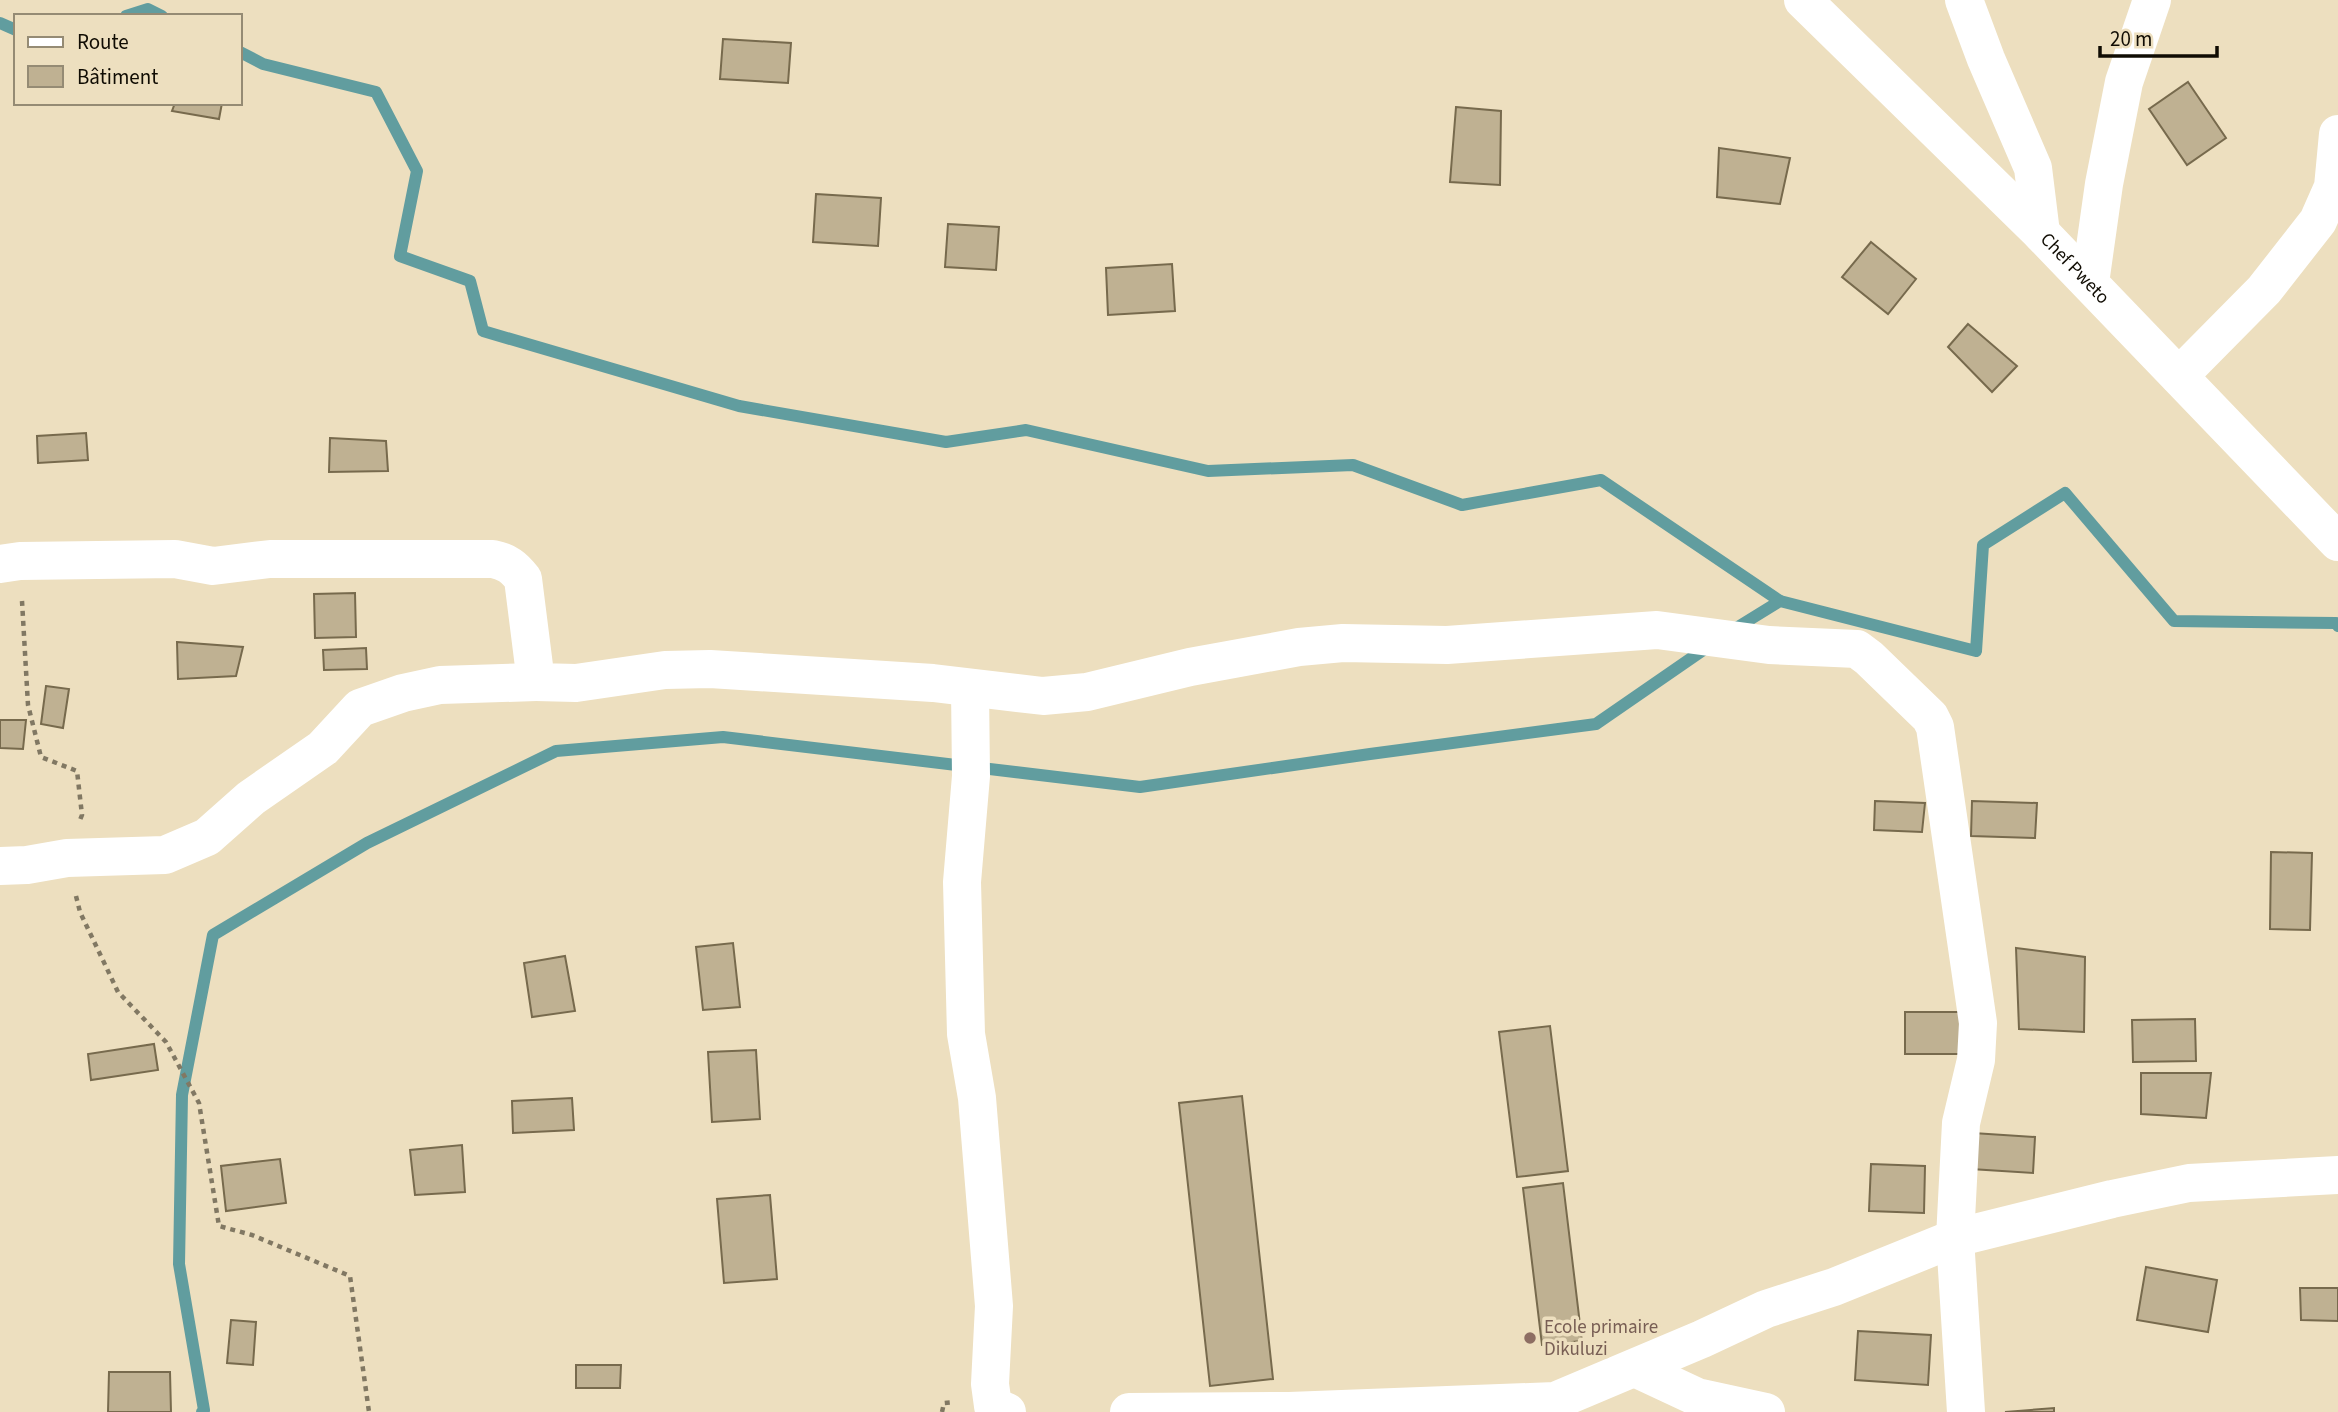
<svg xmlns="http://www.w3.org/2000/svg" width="2338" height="1412" font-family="'Source Sans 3',sans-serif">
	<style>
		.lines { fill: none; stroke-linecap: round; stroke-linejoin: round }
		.stream { stroke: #619d9f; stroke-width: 12 }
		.building { fill: #bfb192; stroke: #776a4d; stroke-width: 2 }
		.path { stroke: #817863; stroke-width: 4.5; stroke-dasharray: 5 5; stroke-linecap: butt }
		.minor { stroke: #fff; stroke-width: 38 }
		.education-dot { fill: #8d6e63; stroke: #eddfbf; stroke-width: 2.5 }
		.labels { text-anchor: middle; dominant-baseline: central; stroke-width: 7; stroke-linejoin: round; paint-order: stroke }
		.street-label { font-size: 19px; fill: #100c03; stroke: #eddfbf }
		.education-label { font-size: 19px; fill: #785e54; stroke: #eddfbf; text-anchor: start }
	</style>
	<rect width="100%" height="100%" fill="#eddfbf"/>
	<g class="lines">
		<g class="stream">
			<path d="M126,16L148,9L162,16"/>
			<path d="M0,23L16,30"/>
			<path d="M240,52L263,64L376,92L417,171L400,256L470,281L483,331L739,406L946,442L1026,430L1208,471L1353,465L1462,505L1601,480L1780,601"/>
			<path d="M1733,630L1780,601L1976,651L1983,545L2065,493L2174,621L2336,623L2338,626"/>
			<path d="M202,1412L204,1410L179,1264L182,1095L213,935L367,843L556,751L723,737L1140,787L1370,754L1596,724L1709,646"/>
		</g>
	</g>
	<g class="building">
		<path d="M723,39L791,43L788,83L720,79Z"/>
		<path d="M2188,82L2226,138L2187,165L2149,109Z"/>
		<path d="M175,103H222L219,119L172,111Z"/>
		<path d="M1456,107L1501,111L1500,185L1450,182Z"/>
		<path d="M1719,148L1790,158L1780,204L1717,197Z"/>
		<path d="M816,194L881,198L878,246L813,242Z"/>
		<path d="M948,224L999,227L996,270L945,267Z"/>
		<path d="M1871,242L1916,279L1888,314L1842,277Z"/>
		<path d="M1172,264L1175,311L1108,315L1106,268Z"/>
		<path d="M1968,324L2017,366L1992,392L1948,347Z"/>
		<path d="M86,433L88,460L38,463L37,436Z"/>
		<path d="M330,438L386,441L388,471L329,472Z"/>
		<path d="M355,593L356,637L315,638L314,594Z"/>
		<path d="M177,642L243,647L236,676L178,679Z"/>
		<path d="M366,648L367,669L324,670L323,650Z"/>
		<path d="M46,686L69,689L63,728L41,724Z"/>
		<path d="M0,720H26L23,749L0,748Z"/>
		<path d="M1875,801L1925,803L1922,832L1874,830Z"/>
		<path d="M1972,801L2037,803L2035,838L1971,836Z"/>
		<path d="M2271,852L2312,853L2310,930L2270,929Z"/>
		<path d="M733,943L740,1007L703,1010L696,947Z"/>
		<path d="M2016,948L2085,957L2084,1032L2019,1029Z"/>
		<path d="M565,956L575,1011L532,1017L524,963Z"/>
		<path d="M1905,1012H1965L1966,1054H1905Z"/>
		<path d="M2195,1019L2196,1061L2133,1062L2132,1020Z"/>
		<path d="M1550,1026L1568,1171L1517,1177L1499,1032Z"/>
		<path d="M154,1044L158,1070L91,1080L88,1054Z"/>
		<path d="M756,1050L760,1119L712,1122L708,1052Z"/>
		<path d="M2141,1073H2211L2206,1118L2141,1114Z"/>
		<path d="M1242,1096L1273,1379L1210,1386L1179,1103Z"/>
		<path d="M572,1098L574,1130L513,1133L512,1101Z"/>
		<path d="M1973,1133L2035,1137L2033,1173L1971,1169Z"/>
		<path d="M462,1145L465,1192L415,1195L410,1150Z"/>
		<path d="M280,1159L286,1203L226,1211L221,1166Z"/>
		<path d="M1871,1164L1925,1166L1924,1213L1869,1211Z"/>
		<path d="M1563,1183L1582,1341L1542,1345L1523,1188Z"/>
		<path d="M770,1195L777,1279L724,1283L717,1199Z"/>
		<path d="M2146,1267L2217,1280L2208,1332L2137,1320Z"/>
		<path d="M2300,1288H2338V1321L2301,1320Z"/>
		<path d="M231,1320L256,1322L253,1365L227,1363Z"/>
		<path d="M1858,1331L1931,1335L1928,1385L1855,1380Z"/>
		<path d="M576,1365H621L620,1388H576Z"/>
		<path d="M109,1372H170L171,1412H108Z"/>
		<path d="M2054,1408V1412H2005Z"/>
	</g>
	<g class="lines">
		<g class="path">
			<path d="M22,601L28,705L41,757L77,771L82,815L80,820"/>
			<path d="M76,896L80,912L118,992L166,1042L199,1103L219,1226L252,1235L350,1276L369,1412"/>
			<path d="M942,1412L944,1403L954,1402"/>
		</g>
		<g class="minor">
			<path id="s1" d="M1803,0L2041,233L2338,542"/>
			<path d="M1964,0L1986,59L2033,168L2041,233"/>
			<path d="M2090,283L2104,184L2124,82L2152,0"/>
			<path d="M2179,376L2264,290L2318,221L2333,187L2338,134"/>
			<path d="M0,564L20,561L175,559L213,566L270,559H493C507,562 514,567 523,579L536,682L576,683L665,670L710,669L933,683L1043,696L1087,692L1190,667L1299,647L1343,643L1447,645L1657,630L1769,645L1857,649L1869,658L1930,717L1935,727L1978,1023L1976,1060L1961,1123L1955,1238L1966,1412"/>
			<path d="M970,688L971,776L962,882L966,1034L977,1098L994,1306L990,1384L993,1406L1007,1412"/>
			<path d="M0,866L27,865L67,858L165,855L207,837L251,798L323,748L360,708L403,693L440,685L536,682"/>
			<path d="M1635,1368L1697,1397L1766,1412"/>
			<path d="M1129,1412L1289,1411L1555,1401L1702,1339L1766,1309L1834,1287L1955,1238L2112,1199L2189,1183L2338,1175"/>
		</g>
	</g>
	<circle class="education-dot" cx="1530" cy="1338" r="7"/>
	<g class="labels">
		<g class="street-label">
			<text stroke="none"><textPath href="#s1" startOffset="382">Chef Pweto</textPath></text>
		</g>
		<g class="education-label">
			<text x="1544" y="1327">Ecole primaire<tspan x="1544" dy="22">Dikuluzi</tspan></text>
		</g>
	</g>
	<rect x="14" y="14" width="228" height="91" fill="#eddfbf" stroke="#958b74" stroke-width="2"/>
	<rect x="28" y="37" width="35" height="10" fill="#ffffff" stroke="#958b74" stroke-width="2"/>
	<text x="77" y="49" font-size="21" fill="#100c03">Route</text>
	<rect x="28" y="66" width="35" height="21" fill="#bfb192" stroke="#958b74" stroke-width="2"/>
	<text x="77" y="84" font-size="21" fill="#100c03">Bâtiment</text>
	<path d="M2100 46v10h117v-10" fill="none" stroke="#100c03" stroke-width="3.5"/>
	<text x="2110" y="46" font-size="21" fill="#100c03" stroke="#eddfbf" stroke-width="5" paint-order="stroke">20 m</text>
</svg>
